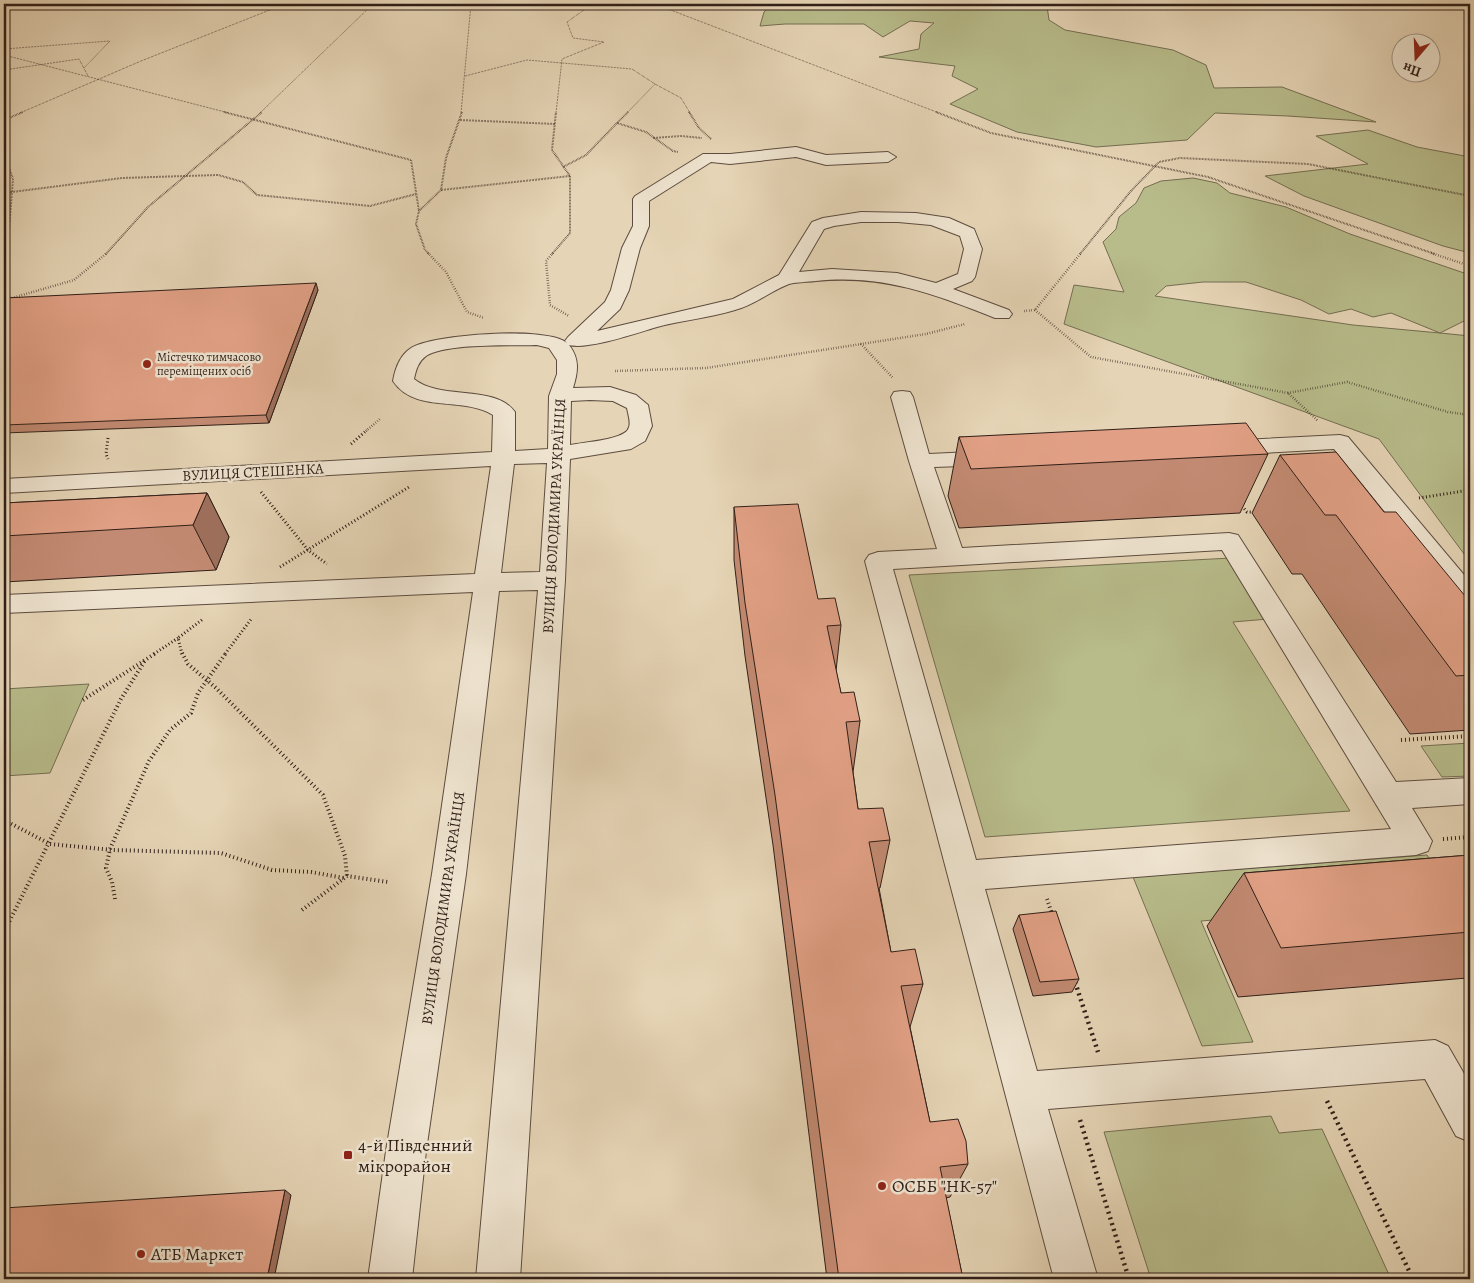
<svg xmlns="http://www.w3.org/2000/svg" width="1474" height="1283" font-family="Alegreya,serif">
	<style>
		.green { fill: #b8bc8b; stroke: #746e52; fill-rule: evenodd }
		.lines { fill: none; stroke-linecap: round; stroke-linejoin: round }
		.minor-casing { stroke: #5d4c3f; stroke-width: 2 }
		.path-far5 { stroke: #301f18; stroke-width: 1; stroke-dasharray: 0.5 1; stroke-linecap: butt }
		.path-far4 { stroke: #301f18; stroke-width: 2; stroke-dasharray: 0.5 1; stroke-linecap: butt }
		.path-far3 { stroke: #301f18; stroke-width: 2.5; stroke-dasharray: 0.5 2; stroke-linecap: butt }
		.path-far2 { stroke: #301f18; stroke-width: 3; stroke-dasharray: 1 2.5; stroke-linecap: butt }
		.path-far1 { stroke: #301f18; stroke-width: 4; stroke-dasharray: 1 3; stroke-linecap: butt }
		.path { stroke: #301f18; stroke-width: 4.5; stroke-dasharray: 2 4; stroke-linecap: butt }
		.minor { fill: #eee3cf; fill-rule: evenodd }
		.wall { fill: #c28a72; stroke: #301f18 }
		.shaded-wall { fill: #9e705d; stroke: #301f18 }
		.building { fill: #e1a085; stroke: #301f18 }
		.poi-dot { fill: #8f2418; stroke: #eee3cf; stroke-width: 2 }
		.labels { text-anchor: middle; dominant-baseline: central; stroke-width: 5; stroke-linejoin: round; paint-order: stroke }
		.far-poi-label { font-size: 12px; fill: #301f18; stroke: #eee3cf; text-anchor: start }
		.street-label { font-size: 15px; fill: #301f18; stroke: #eee3cf }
		.near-poi-label { font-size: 18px; fill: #301f18; stroke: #eee3cf; text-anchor: start }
	</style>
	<rect width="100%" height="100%" fill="#e5d4b5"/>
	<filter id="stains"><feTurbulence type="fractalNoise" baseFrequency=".004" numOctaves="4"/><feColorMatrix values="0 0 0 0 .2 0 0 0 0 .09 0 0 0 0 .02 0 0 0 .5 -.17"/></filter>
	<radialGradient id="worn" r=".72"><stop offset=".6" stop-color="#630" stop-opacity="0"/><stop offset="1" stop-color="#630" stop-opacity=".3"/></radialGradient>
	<g class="green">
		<path d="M772,4H1049L1047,6L1049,20L1065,30L1173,50L1206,65L1214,88L1282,87L1376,122L1288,116L1215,113L1187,140L1096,147L1017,132L950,104L978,89L952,76L955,66L879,57L919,49L921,34L934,23L910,21L883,37L864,24H785L760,26L764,12Z"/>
		<path d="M1368,130L1417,147L1470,157V253L1443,246L1304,196L1265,176L1368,164L1316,136Z"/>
		<path d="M1193,178L1217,183L1230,193L1286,207L1350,234L1470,275V321H1464L1440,333L1470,336V562L1379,439L1064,324L1074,285L1124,292L1103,242L1116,229L1119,217L1136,203L1144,188L1161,181ZM1203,282H1246L1301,300L1329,314L1351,309L1373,317L1391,313L1440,333L1353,325L1155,296L1166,286Z"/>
		<path d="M1231,558L1268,619L1233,622L1350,811L985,837L909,575Z"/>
		<path d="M89,684L50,773L4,776V689Z"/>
		<path d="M1470,743V776L1442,777L1421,746Z"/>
		<path d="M1427,855L1457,901L1201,921L1253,1042L1202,1046L1133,877Z"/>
		<path d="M1271,1116L1279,1133L1322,1129L1391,1279H1151L1104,1132Z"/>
	</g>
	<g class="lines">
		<defs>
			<g id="minor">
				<path d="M796,147L826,155L888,152L896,157L888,162L826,165L796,157L730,164L711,162L649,201V226L640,248L629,290L620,309L597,331L733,299L779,275L812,222L823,218L861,212L916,213L949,218L974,229L982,249L975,277L972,281L953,289L1009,310L1012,314L1009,318H995C934,294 883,274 816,281C808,282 797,282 789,284C770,291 755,305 735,310C709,318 683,320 657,327C637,333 588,350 569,345C580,359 578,372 573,388L610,387L636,395L648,405L652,426L645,441L631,449L570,459L565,580L520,1279H476L538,590L499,591L466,874L426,1151L412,1279H368L386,1151L432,874L473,592L4,613V595L475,574L491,466L4,493V479L492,452L493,415C463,396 415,414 393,381C395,369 400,355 411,348C432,334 549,326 567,343L565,341L568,337L605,302L611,290L622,248L633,226V199L635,196L703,154H730ZM861,222H898L931,225L960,236L964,249L958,274L936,283L897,273L832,269L799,272L824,229L834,226ZM537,345L549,348L557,360V374L549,396L548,449L515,451V412C495,384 441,401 414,379C416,370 418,362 426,356C446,343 511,346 537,345ZM590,400L613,401L627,408C628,414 631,422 629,427C627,440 583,442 570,445L571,401ZM547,463L540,572L501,573L514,464Z"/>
				<path d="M902,391L910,392L913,397L929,454L991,451L999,453L1002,458L999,463L991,465L934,467L962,548L1229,533L1238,535L1396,782L1470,778V804L1412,808L1432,841L1428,851L1416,855L985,889L1037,1071L1435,1040L1448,1046L1470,1084V1142L1456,1136L1425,1079L1048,1109L1098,1279H1054L865,561L869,555L878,552L937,549L909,461L891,397L894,392ZM1222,550L1391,829L976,860L893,569Z"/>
				<path d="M1340,435L1348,437L1470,582V608L1461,606L1334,449L1224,455L1216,453L1213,448L1216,443L1224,441Z"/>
			</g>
		</defs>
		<use href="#minor" class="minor-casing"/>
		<g class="path-far5">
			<path d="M655,4L939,113"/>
			<path d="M4,49L110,41L84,68"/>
			<path d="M4,55L229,113"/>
			<path d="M4,70L79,59L88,76"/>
			<path d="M465,76L527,60L632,69L655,84L627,113"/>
			<path d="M655,84L681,98L690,113"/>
			<path d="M20,113L141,61L285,4"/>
			<path d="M260,113L373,4"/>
			<path d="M461,113L471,4"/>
			<path d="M556,113L562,59L604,42L573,38L567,22L591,5L580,4"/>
		</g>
		<g class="path-far4">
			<path d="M224,112L411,160L419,211"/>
			<path d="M689,112L699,128L711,139"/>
			<path d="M936,112L991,133L1208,177L1435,254"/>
			<path d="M4,120L23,112"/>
			<path d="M460,120L555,124"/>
			<path d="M617,123L628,112"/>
			<path d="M653,138L681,136L702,138"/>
			<path d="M4,154L13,179L7,254"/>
			<path d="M563,167L586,155L617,123L646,132L673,151L678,152"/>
			<path d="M441,190L570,176"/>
			<path d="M4,193L122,178L218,175L243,182L257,195L370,206L416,194"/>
			<path d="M106,254L148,207L262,112"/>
			<path d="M429,254L425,250L416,224L419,211L441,190L446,158L462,112"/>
			<path d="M552,254L570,233V176L552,150L556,112"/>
			<path d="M1080,254L1131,191L1159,162L1180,158L1308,164L1470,196"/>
		</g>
		<g class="path-far3">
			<path d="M428,253L446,272L467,312L484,318"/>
			<path d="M553,253L546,261L550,305L569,316"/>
			<path d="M1431,253L1470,266"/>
			<path d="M4,289L7,253"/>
			<path d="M12,298L74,280L107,253"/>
			<path d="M1035,310L1091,357L1288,393L1318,421"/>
			<path d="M1024,311L1035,310L1081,253"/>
			<path d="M861,344L893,378"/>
			<path d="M615,371L706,368L926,334L965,324"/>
			<path d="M1288,393L1347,382L1448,412L1470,415"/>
			<path d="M366,431L381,418"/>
		</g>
		<g class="path-far2">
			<path d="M108,438L106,454L108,459"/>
			<path d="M351,444L367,430"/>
			<path d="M261,492L308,550L327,564"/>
			<path d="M1419,498L1470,490"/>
			<path d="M1242,506L1247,512H1255"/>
			<path d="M280,567L409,487"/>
			<path d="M154,654L178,638"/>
			<path d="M182,654L178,638L203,619"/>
			<path d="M225,654L252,618"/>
		</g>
		<g class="path-far1">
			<path d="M182,653L188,664L216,688L323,795L345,856L347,876"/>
			<path d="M83,700L156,653"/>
			<path d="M1401,740L1470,736"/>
			<path d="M4,820L50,844L113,850L221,853L272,870L311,872L344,878"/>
			<path d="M1443,839L1470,837"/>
			<path d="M115,899L112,882L106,868L110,849L149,761L170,730L191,713L198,693L226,653"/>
			<path d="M1047,899L1052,914"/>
			<path d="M302,910L347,876L388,882"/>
			<path d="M4,932L121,699L146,659"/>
		</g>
		<g class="path">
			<path d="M1075,982L1098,1052"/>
			<path d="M1327,1101L1413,1279"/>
			<path d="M1080,1120L1129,1279"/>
		</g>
		<use href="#minor" class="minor"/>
	</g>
	<g class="wall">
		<path d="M318,290L269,423L4,433V298Z"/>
		<path d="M959,437L1268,454L1240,513L959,528L948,496Z"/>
		<path d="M1280,455L1384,512L1470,602V730L1410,734L1302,574H1292L1252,513Z"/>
		<path d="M207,493L229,537L216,570L4,582V503Z"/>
		<path d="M734,507L841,625L836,671L841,693L860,721L853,772L858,809L890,840L880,888H879L891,952L923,984L910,1027L930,1122L968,1164L950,1197L946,1198L963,1279H827L773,845L745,656L734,560Z"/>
		<path d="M1470,855V984L1467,978L1238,997L1207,926L1244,873Z"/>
		<path d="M1019,915L1079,979L1072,992L1033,996L1013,929Z"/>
	</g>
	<g class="shaded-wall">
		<path d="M316,283L318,290L269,423L266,415Z"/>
		<path d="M207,493L229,537L216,570L193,525Z"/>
		<path d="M285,1190L291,1195L274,1279H267Z"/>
	</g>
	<g class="building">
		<path d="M316,283L266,415L4,425V298Z"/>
		<path d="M1246,423L1268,454L971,469L959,437Z"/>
		<path d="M1336,452L1384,512H1396L1470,602V675L1456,676L1336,515H1325L1280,455Z"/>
		<path d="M207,493L193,525L4,536V503Z"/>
		<path d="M798,504L818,599L835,598L841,625L827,626L841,693L854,692L860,721L846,722L858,809L883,808L890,840L869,842L891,952L915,949L923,984L901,986L930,1122L958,1119L966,1141L968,1164L940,1167L963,1279H839L775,795L745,603L734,507Z"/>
		<path d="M1470,855V932L1281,948L1244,873Z"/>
		<path d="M1056,911L1079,979L1040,982L1019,915Z"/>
		<path d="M285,1190L267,1279H4V1208Z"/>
	</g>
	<g class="poi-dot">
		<circle cx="147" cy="364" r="5"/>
		<rect x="343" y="1150" width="10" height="10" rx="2.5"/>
		<circle cx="882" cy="1186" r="5"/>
		<circle cx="141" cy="1254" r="5"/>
	</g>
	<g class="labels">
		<g class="far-poi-label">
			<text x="157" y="357">Містечко тимчасово<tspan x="157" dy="14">переміщених осіб</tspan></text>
		</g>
		<g class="street-label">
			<text transform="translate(253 472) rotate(-3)">ВУЛИЦЯ СТЕШЕНКА</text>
			<text transform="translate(554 516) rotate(-87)">ВУЛИЦЯ ВОЛОДИМИРА УКРАЇНЦЯ</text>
			<text transform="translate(443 908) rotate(-82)">ВУЛИЦЯ ВОЛОДИМИРА УКРАЇНЦЯ</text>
		</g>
		<g class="near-poi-label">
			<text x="358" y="1145">4-й Південний<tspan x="358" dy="21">мікрорайон</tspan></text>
			<text x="892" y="1186">ОСББ "НК-57"</text>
			<text x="151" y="1254">АТБ Маркет</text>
		</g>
	</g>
	<rect width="1474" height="1283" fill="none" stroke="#e5d4b5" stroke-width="20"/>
	<rect x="5" y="5" width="1464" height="1273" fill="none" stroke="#301f18" stroke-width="2.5"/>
	<rect x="10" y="10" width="1454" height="1263" fill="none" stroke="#301f18"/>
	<g transform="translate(1416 58) rotate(199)"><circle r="24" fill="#eee3cf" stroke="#a29586"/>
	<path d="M0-4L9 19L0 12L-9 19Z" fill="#8f2418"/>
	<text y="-8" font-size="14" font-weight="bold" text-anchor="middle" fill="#301f18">Пн</text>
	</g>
	<rect width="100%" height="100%" filter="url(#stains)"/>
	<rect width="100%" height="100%" fill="url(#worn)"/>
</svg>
